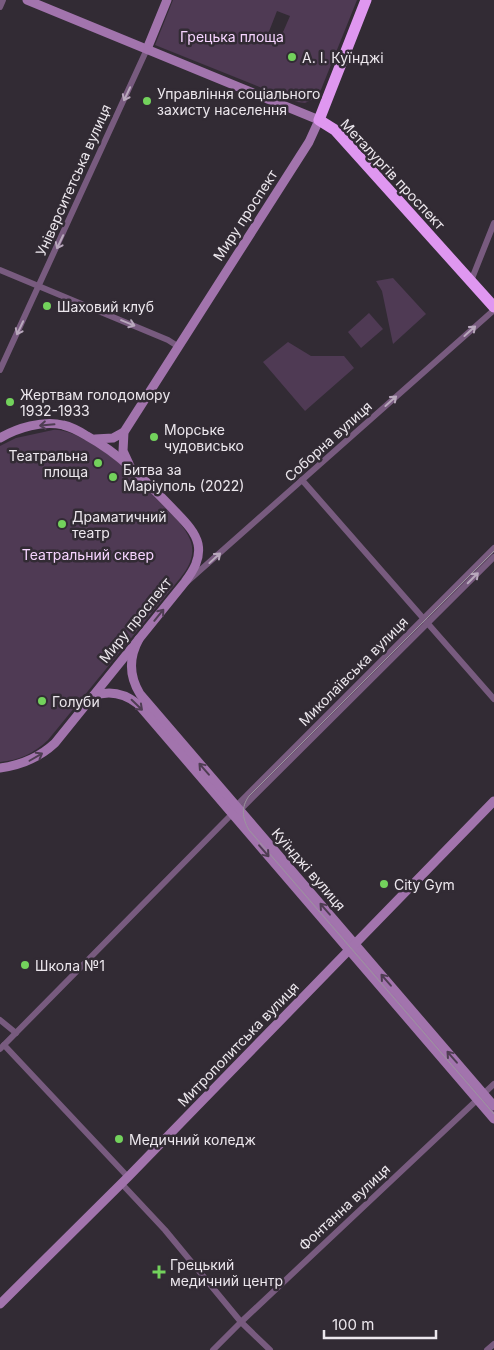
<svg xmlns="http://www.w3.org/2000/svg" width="494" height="1350" font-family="Inter,sans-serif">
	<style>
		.green { fill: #4f3a54; fill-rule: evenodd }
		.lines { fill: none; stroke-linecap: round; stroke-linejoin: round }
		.street { stroke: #785b7f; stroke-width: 6 }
		.secondary { stroke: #a274ad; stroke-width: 9 }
		.highway { stroke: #df97f0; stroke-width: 11 }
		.tram { stroke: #9b969d; stroke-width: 1 }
		.oneway { stroke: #b8a8bc }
		.oneway2 { stroke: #4e3d52 }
		.poi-dot { fill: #73d25c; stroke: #322b34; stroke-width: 2 }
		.labels { text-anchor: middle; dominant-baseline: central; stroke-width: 5; stroke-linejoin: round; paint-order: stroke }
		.park-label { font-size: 14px; fill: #f6d4ff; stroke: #322b34 }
		.poi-label { font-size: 14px; fill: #ece7ed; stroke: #322b34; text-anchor: start }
		.street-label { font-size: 14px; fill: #ece7ed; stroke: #322b34 }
	</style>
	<rect width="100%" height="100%" fill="#322b34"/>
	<g class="green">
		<path d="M173,0H357L318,97L305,103L297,102L155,45ZM277,11L290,16L280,39L268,34Z"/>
		<path d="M393,278L426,314L393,344L382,291L376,281Z"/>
		<path d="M369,313L383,329L361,348L348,332Z"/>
		<path d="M288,342L311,356H344L354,368L305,411L263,362Z"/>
		<path d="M53,430C87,426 181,511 191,542C195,555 189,567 181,577L48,740C33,754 20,760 0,762V446L16,438Z"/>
	</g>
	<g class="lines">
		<g class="street">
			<path d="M0,7L3,0"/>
			<path d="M0,270L168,340L179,347"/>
			<path d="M471,281L494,223"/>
			<path d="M0,370L147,49"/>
			<path d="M302,480L494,699"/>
			<path d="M188,581L494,310"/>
			<path d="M238,812L494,557"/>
			<path d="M0,1020L16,1033"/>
			<path d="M4,1045L128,1177"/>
			<path d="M0,1049L232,814L236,806L494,548"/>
			<path d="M121,1183L165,1230L241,1322L270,1350"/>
			<path d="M213,1350L241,1322L494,1084"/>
			<path d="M487,1350L494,1344"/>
		</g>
		<g class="secondary">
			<path d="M27,0L319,120L309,142L124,432L123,451L129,464"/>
			<path d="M147,49L167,0"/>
			<path d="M0,438C17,428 43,420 63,425C72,427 79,431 87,436C120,454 145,480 171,507C181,518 195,530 198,544C201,559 193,571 185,582L55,743C39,758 22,765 0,768"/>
			<path d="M95,439L113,438L124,432"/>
			<path d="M139,639C129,657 129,676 140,694L494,1106"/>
			<path d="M93,696C109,690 124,693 138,704L494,1119"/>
			<path d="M0,1304L129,1176L494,801"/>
		</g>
		<path class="highway" d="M366,0L319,120L335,130L494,307"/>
		<path class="tram" d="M494,551L249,796C241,807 242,818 249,830L494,1114"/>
	</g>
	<defs><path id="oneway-shaft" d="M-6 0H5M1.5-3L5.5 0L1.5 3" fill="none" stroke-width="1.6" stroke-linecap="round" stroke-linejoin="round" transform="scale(1.25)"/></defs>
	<g class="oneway">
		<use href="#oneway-shaft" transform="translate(127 94) rotate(115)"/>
		<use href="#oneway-shaft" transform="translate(60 242) rotate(115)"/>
		<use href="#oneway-shaft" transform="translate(128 323) rotate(22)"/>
		<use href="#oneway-shaft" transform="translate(20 328) rotate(115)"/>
		<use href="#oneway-shaft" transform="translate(470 331) rotate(-42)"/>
		<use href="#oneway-shaft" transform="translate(391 401) rotate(-42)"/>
		<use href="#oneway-shaft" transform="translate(215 558) rotate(-42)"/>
		<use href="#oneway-shaft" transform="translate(473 578) rotate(-45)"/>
	</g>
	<g class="oneway2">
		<use href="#oneway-shaft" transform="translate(47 425) rotate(175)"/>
		<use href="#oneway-shaft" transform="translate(159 615) rotate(-51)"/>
		<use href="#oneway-shaft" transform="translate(137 705) rotate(44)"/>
		<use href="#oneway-shaft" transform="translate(36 757) rotate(-30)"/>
		<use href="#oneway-shaft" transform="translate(204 769) rotate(-131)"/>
		<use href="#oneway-shaft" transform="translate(264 851) rotate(49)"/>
		<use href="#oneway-shaft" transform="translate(325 909) rotate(-131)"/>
		<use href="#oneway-shaft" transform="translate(386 980) rotate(-131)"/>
		<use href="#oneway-shaft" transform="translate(452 1057) rotate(-131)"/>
	</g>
	<g class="poi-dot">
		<circle cx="292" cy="57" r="5"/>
		<circle cx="147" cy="101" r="5"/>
		<circle cx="47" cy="306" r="5"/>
		<circle cx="10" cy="402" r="5"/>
		<circle cx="154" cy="437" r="5"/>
		<circle cx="98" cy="463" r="5"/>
		<circle cx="113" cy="477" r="5"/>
		<circle cx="62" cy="524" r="5"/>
		<circle cx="42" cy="701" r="5"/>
		<circle cx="384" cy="884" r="5"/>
		<circle cx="25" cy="965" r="5"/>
		<circle cx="119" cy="1139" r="5"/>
		<path d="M156.5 1264.5h5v5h5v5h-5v5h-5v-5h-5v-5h5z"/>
	</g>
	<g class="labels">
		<g class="park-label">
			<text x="232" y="36">Грецька площа</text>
			<text x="88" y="554">Театральний сквер</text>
		</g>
		<g class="poi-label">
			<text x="302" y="57">А. І. Куїнджі</text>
			<text x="157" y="93">Управління соціального<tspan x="157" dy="16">захисту населення</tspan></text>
			<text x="57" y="306">Шаховий клуб</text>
			<text x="20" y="394">Жертвам голодомору<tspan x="20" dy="16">1932-1933</tspan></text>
			<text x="164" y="429">Морське<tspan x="164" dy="16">чудовисько</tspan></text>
			<text x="88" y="455" text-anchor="end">Театральна<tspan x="88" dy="16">площа</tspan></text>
			<text x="123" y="469">Битва за<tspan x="123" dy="16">Маріуполь (2022)</tspan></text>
			<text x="72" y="516">Драматичний<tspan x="72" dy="16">театр</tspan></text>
			<text x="52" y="701">Голуби</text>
			<text x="394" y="884">City Gym</text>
			<text x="35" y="965">Школа №1</text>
			<text x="129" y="1139">Медичний коледж</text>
			<text x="170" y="1264">Грецький<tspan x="170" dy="16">медичний центр</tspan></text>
		</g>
		<g class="street-label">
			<text transform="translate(393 174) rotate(47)">Металургів проспект</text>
			<text transform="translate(73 180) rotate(-66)">Університетська вулиця</text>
			<text transform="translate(245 215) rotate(-57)">Миру проспект</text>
			<text transform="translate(328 441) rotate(-42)">Соборна вулиця</text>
			<text transform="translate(135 620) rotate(-51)">Миру проспект</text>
			<text transform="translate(353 671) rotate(-45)">Миколаївська вулиця</text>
			<text transform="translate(309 869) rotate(49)">Куїнджі вулиця</text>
			<text transform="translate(238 1044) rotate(-46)">Митрополитська вулиця</text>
			<text transform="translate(344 1207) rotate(-43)">Фонтанна вулиця</text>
		</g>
	</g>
	<path d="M324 1330v8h112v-8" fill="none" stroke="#ece7ed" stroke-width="2.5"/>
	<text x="332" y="1330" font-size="15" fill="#ece7ed" stroke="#322b34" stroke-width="4" paint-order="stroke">100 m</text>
</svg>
